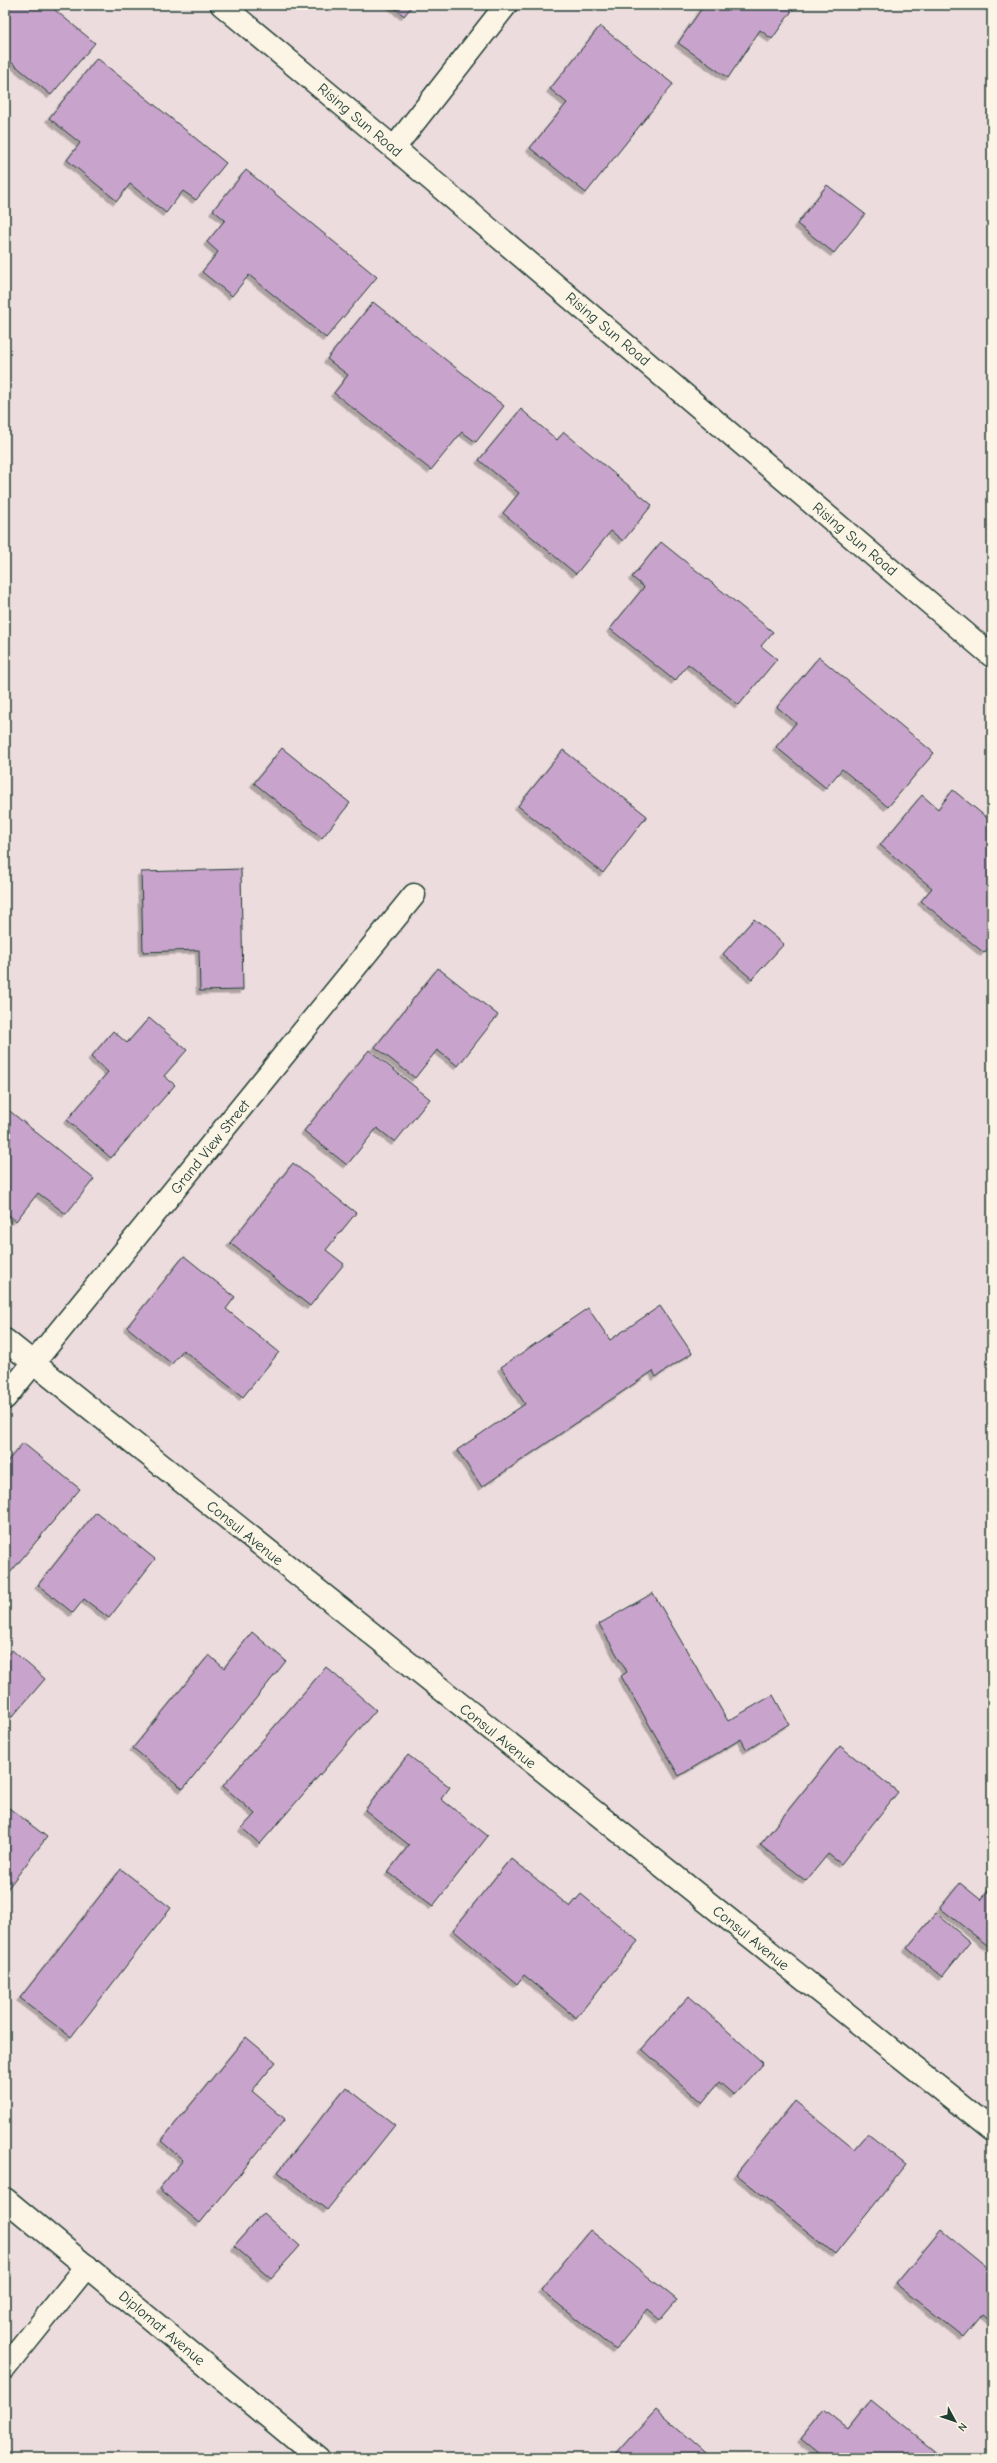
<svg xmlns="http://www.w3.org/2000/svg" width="997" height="2463" font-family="'Comic Neue',sans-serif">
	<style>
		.building { fill: #c8a3cb; stroke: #1f3d34; filter: url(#shadow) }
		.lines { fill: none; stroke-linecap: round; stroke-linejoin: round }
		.minor-casing { stroke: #1f3d34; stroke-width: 25 }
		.minor { stroke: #fcf5e5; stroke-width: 22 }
		.labels { text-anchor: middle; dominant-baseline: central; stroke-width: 3; stroke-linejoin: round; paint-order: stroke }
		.street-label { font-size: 15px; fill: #1f3d34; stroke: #fcf5e5 }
	</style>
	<defs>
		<filter id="shadow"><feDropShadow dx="-3.5" dy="3.5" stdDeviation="0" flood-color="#0004"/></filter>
	</defs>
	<rect width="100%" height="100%" fill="#ecdcdd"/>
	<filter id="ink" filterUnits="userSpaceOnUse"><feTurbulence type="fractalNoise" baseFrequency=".025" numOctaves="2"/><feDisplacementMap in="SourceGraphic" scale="8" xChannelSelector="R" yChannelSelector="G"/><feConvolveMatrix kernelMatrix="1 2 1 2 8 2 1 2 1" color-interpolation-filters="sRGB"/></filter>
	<g filter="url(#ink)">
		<g class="building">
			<path d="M5,5H49L95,43L51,95L5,57Z"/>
			<path d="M391,5H413L404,16Z"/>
			<path d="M704,5H796L772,39L760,30L728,78L678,43Z"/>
			<path d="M600,26L673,84L586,193L530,148L567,103L550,89Z"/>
			<path d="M97,58L226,163L196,200L183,191L166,213L130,184L117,201L67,160L80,143L49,118Z"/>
			<path d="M246,170L377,277L326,338L249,275L232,296L202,272L218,252L207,242L225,220L213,210Z"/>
			<path d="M827,185L865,214L834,253L797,224Z"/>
			<path d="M373,302L504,406L476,442L462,432L431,470L334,393L348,375L327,359Z"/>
			<path d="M521,409L557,440L564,432L652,505L623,541L611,531L576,574L503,513L519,493L479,460Z"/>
			<path d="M661,542L773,632L761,646L777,659L739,705L688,664L675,681L610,629L644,587L632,577Z"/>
			<path d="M819,657L934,753L888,807L842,769L826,788L776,747L796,723L777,707Z"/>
			<path d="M282,748L350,803L322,838L254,783Z"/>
			<path d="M563,750L647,816L603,873L518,806Z"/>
			<path d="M953,790L992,822V944L984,953L921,901L932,888L880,845L922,795L938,809Z"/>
			<path d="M241,869L243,990L200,991L199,950L143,952L141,872Z"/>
			<path d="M754,919L784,944L752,979L723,954Z"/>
			<path d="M438,968L498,1015L458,1066L437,1050L415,1078L375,1047Z"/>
			<path d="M149,1018L187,1050L164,1076L175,1085L111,1158L67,1120L108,1072L91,1057L113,1031L127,1043Z"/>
			<path d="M369,1050L430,1099L395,1142L377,1128L347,1165L304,1131Z"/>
			<path d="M6,1108L94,1179L66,1214L38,1193L16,1221L5,1212Z"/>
			<path d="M293,1163L356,1213L326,1250L344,1264L310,1306L230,1243Z"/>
			<path d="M184,1256L235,1297L226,1309L279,1352L243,1397L183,1350L172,1364L127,1327Z"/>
			<path d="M660,1306L692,1353L656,1377L653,1371L482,1487L457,1450L525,1404L501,1367L588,1308L610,1340Z"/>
			<path d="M23,1443L80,1489L5,1579V1464Z"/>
			<path d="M96,1512L155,1559L109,1618L84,1599L73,1613L38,1585Z"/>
			<path d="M653,1593L728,1721L773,1695L789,1724L747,1750L741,1739L679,1776L621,1676L627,1672L599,1624Z"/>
			<path d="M252,1632L286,1661L183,1789L133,1748L209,1655L224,1668Z"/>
			<path d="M12,1650L45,1679L12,1717L5,1712V1657Z"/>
			<path d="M326,1667L376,1710L260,1844L242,1828L255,1814L223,1786Z"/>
			<path d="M840,1746L898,1792L841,1864L828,1854L806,1881L760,1845Z"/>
			<path d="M408,1755L450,1787L441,1799L488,1836L433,1906L388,1872L409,1845L365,1810Z"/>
			<path d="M5,1805L47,1837L5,1892Z"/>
			<path d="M511,1858L570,1907L581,1894L638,1941L576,2018L524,1975L517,1984L453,1930Z"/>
			<path d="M121,1869L171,1908L71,2037L20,1998Z"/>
			<path d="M960,1883L981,1900L992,1886V1949L940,1908Z"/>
			<path d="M936,1913L970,1942L942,1977L907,1948Z"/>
			<path d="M689,1996L763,2063L734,2095L719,2082L702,2103L642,2049Z"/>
			<path d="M246,2037L276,2062L252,2091L285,2119L200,2223L159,2189L183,2160L161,2141Z"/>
			<path d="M346,2087L395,2125L327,2210L278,2172Z"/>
			<path d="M795,2101L854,2149L867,2134L906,2165L835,2254L736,2174Z"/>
			<path d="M263,2213L300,2246L271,2278L234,2246Z"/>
			<path d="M590,2230L677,2300L660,2320L648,2310L615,2350L541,2290Z"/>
			<path d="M941,2230L992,2272V2323L982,2315L963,2338L896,2284Z"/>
			<path d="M871,2400L943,2458H824L801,2439L824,2410L848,2429Z"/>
			<path d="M656,2410L711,2458H613Z"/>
		</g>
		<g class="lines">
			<defs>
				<g id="minor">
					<path d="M222,5L394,148L992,656"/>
					<path d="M394,148L506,5"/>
					<path d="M5,1340L992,2130"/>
					<path d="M5,1398L414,895"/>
					<path d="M5,2199L318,2458"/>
					<path d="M5,2368L87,2266"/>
				</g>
			</defs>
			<use href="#minor" class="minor-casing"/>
			<use href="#minor" class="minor"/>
		</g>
	</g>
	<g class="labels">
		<g class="street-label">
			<text transform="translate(360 120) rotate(40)">Rising Sun Road</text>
			<text transform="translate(608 329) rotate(40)">Rising Sun Road</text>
			<text transform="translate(855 539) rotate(40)">Rising Sun Road</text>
			<text transform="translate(210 1147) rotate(-51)">Grand View Street</text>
			<text transform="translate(245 1533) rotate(39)">Consul Avenue</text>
			<text transform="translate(498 1736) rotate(39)">Consul Avenue</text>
			<text transform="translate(751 1938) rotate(39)">Consul Avenue</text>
			<text transform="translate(162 2328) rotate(40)">Diplomat Avenue</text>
		</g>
	</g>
	<rect width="997" height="2463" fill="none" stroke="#fcf5e5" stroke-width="20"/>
	<rect x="10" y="10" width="977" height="2443" fill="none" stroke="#1f3d34" stroke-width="1.5" filter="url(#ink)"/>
	<g transform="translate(955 2421) rotate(130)" stroke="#fcf5e5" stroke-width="3" paint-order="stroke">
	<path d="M0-3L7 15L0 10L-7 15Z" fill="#1f3d34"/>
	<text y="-6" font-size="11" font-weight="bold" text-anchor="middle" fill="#1f3d34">N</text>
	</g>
</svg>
